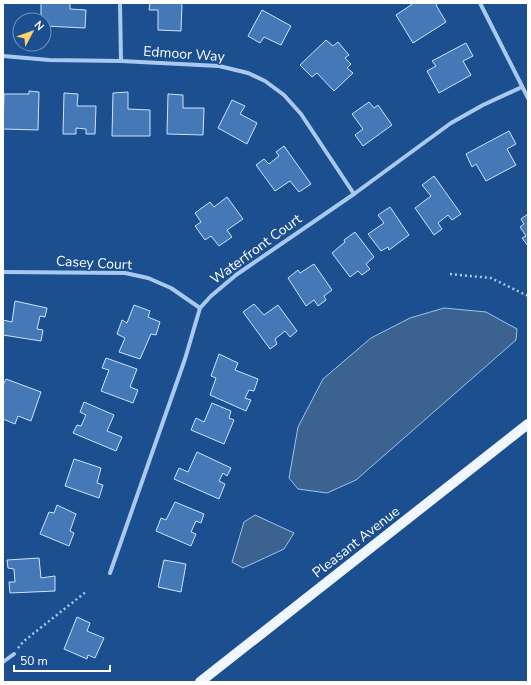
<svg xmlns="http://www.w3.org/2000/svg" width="531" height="685" font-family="'Nunito Sans',sans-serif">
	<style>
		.water { fill: #3c6290; stroke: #9cc4f0 }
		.building { fill: #4478b7; stroke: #cfe3fa }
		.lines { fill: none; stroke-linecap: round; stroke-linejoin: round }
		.path { stroke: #a9c9ee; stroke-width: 2.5; stroke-dasharray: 2 3; stroke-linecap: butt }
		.minor { stroke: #a9c9ee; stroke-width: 4 }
		.primary { stroke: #f0f6ff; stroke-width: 10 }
		.labels { text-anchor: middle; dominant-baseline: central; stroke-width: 3; stroke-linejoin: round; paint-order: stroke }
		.street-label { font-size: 14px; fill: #fff; stroke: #1b4f8f }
	</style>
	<rect width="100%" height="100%" fill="#1b4f8f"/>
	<g class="water">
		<path d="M444,308L486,312L517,329L516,340L356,480L327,493L298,489L289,478L298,427L323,379L371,338L410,318Z"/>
		<path d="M255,515L294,533L284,549L243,568L232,562L244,522Z"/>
	</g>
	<g class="building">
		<path d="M41,3H70V9L86,10L85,28L44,26V20H41Z"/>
		<path d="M150,3H182L181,31L158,30V10H149Z"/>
		<path d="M414,3H439L436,5L446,22L413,43L396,15Z"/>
		<path d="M262,10L291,26L281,45L264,37L260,43L248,36Z"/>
		<path d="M326,40L333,46L338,42L349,55L345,58L351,64L347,68L353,73L334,91L317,73L312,77L300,65Z"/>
		<path d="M466,43L473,56L463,61L471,75L439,93L427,71L436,66L432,61Z"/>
		<path d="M29,91L39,92L38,130L3,129L4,94H29Z"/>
		<path d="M128,92V109L150,110V136H112L113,93Z"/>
		<path d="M64,93L78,94L77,106H96L95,134H86V129L76,128V134H63Z"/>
		<path d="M168,94L183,95V108H204L203,135L167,134Z"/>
		<path d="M232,100L245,106L240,114L257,123L247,144L218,128Z"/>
		<path d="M369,102L374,108L378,105L392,125L363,146L355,135L363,129L352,114Z"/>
		<path d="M509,131L516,144L507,149L516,165L486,181L476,164L472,167L466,154Z"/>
		<path d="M284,146L311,184L299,192L290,181L275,191L256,165L264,159L269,164L279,156L276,152Z"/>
		<path d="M434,176L461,214L452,220L448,215L438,223L442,229L434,235L415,208L431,196L422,185Z"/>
		<path d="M227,197L243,219L227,230L232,237L219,246L211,236L205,240L195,226L201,222L195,213L210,202L214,207Z"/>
		<path d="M390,207L409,235L389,250L388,247L381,251L368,234L384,223L378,215Z"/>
		<path d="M528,214V246L522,238L526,236L520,227L524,224L521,219Z"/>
		<path d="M355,232L374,257L366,264L370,269L362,275L358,271L350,277L332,253L345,242L344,240Z"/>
		<path d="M314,264L332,290L324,296L326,300L318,306L314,300L306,306L288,278L298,270L300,273Z"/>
		<path d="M15,301L47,308L45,317L40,316L37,329L43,330L41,341L3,335V320L12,322Z"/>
		<path d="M254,304L264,315L278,305L297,331L290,337L285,331L275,339L277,344L270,349L243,312Z"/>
		<path d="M134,305L150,311L148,317L160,322L156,335L151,334L140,359L119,352L125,338L117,334L122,320L127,323Z"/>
		<path d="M219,354L238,363L235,370L258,379L254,391L249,390L245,398L251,400L246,411L210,395L216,378L211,376Z"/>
		<path d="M106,358L137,369L130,387L138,390L133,403L101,391L109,370L102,368Z"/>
		<path d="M6,379L41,392L31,421L18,416L15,424L3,419V385Z"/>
		<path d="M84,402L114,415L107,431L122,437L116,451L73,433L77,425L81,426L86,415L80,412Z"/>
		<path d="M212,403L231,411L229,418L234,420L224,444L191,430L196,418L204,422Z"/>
		<path d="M197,452L231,468L227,476L223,473L219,481L225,484L219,499L174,479L179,468L188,472Z"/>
		<path d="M74,459L101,468L97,483L103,485L99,498L65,486Z"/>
		<path d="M175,502L204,514L201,523L196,521L191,532L196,534L191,546L156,531L161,518L166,520Z"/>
		<path d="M57,505L76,514L70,531L74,533L69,546L40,534L49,512L54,513Z"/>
		<path d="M39,558L41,578L55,576V591L10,593L9,582H15L14,569L8,568L7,560Z"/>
		<path d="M164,560L186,564L181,592L158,587Z"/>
		<path d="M77,617L90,623L87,631L104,638L95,658L88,655L87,659L64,649Z"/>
	</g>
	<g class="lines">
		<g class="path">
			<path d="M450,274L491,278L528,296"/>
			<path d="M18,648L24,641L87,591"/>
		</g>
		<g class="minor">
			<path d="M120,3L121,61"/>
			<path d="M480,3L528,98"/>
			<path d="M3,56L49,60L121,61L219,66L248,73L265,81L284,95L301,114L354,194"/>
			<path d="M3,272L125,273L148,278L171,288L200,308"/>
			<path d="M110,573L185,359L200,308L211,296L236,275L354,194L451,123L483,105L522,87"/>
			<path d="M3,662L14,654"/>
		</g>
		<path class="primary" d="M200,682L528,424"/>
	</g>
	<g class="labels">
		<g class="street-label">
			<text transform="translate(184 54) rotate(4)">Edmoor Way</text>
			<text transform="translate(256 249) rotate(-36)">Waterfront Court</text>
			<text transform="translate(94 263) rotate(3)">Casey Court</text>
			<text transform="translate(356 542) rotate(-38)">Pleasant Avenue</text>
		</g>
	</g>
	<rect width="531" height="685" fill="none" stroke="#ffffff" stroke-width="8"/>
	<g transform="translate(32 32) rotate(49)"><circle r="19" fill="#1b4f8f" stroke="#7695bc"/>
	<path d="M0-3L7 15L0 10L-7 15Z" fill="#ffd166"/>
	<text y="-6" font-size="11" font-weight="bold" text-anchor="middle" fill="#ffffff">N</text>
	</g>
	<path d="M14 665v6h96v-6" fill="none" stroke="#ffffff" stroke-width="2"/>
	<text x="20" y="665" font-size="12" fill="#ffffff" stroke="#1b4f8f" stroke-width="3" paint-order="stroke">50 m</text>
</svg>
